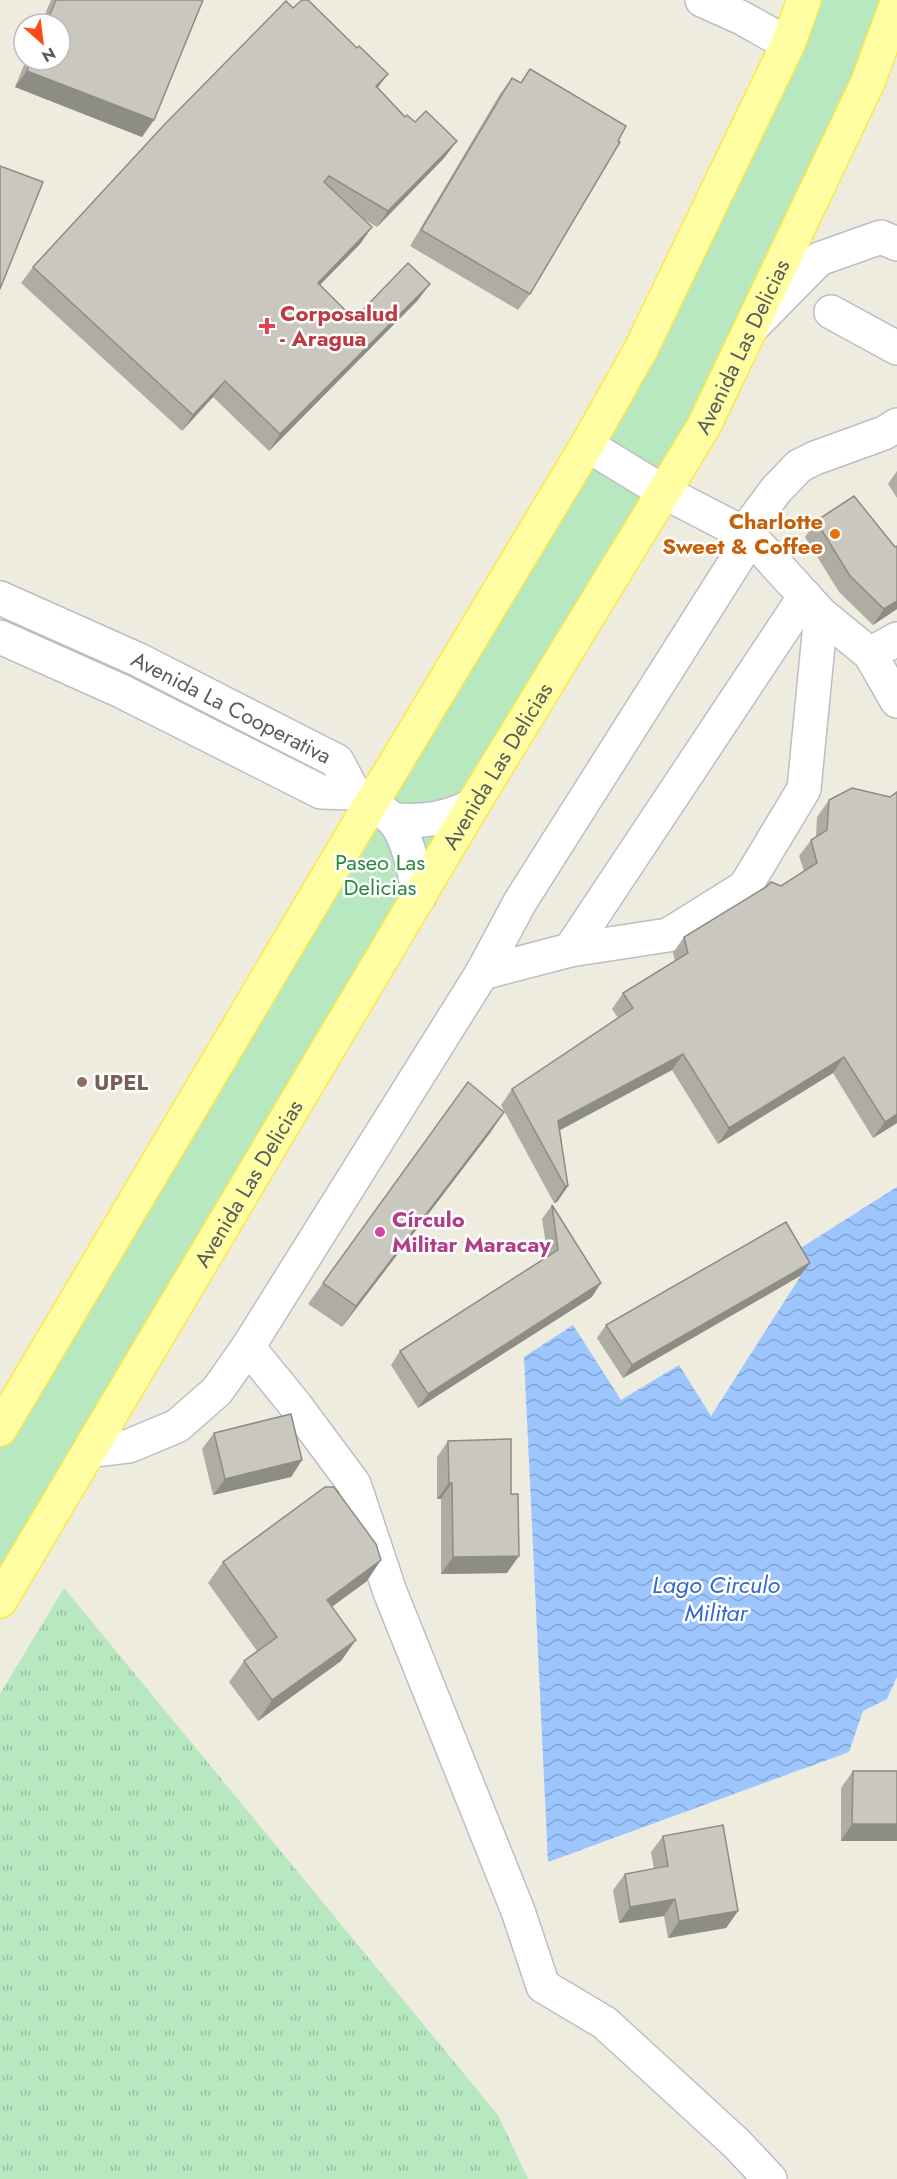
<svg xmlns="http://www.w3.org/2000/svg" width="897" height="2179" font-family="Jost,sans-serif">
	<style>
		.grass { fill: url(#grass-tufts) }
		.green { fill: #b8e8bf }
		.water { fill: url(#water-waves) }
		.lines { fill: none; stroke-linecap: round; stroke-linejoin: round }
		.minor-casing { stroke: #bcbec5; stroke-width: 36 }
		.major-casing { stroke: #ffe746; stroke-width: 36 }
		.minor { stroke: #fff; stroke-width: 33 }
		.major { stroke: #fffea2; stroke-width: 33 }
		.wall { fill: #aeaca3 }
		.shaded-wall { fill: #8d8c85 }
		.building { fill: #cac8be; stroke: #8d8c85; stroke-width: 1.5 }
		.health-dot { fill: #e0444e; stroke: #fff; stroke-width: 2 }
		.food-dot { fill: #e8710a; stroke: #fff; stroke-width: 2 }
		.education-dot { fill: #8d6e63; stroke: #fff; stroke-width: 2 }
		.hotel-dot { fill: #d1479c; stroke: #fff; stroke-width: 2 }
		.labels { text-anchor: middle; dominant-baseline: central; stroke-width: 5; stroke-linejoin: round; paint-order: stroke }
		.health-label { font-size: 22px; font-weight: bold; fill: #be3a42; stroke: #fff; text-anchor: start }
		.street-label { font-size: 22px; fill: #585b62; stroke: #fff }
		.food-label { font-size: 22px; font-weight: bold; fill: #c56008; stroke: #fff; text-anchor: end }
		.park-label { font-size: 22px; fill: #2b873e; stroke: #fff }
		.education-label { font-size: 22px; font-weight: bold; fill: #785e54; stroke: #fff; text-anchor: start }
		.hotel-label { font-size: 22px; font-weight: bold; fill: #b23c85; stroke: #fff; text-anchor: start }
		.water-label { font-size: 24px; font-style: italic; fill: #3468cf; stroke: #fff }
	</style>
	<defs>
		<pattern id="grass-tufts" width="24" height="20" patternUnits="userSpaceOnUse" patternTransform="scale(1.5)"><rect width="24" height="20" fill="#b8e8bf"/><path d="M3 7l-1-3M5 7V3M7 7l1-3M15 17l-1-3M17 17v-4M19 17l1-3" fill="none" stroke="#98bf9f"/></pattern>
		<pattern id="water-waves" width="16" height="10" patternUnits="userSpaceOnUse" patternTransform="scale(1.5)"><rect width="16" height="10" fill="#9dc6ff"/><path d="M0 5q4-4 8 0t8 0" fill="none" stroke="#83a4d2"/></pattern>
	</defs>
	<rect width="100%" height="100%" fill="#edecdf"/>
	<path class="grass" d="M64,1588L498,2115L528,2179H0V1694Z"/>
	<path class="green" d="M804,0H897L704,426L0,1601V1430L547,510Z"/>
	<path class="water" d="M897,1187V1677L887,1699L863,1711L849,1752L548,1862L524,1357L573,1325L621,1400L679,1365L711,1416L800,1277L788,1256Z"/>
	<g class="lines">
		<defs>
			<g id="minor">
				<path d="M702,0L742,18L788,44"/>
				<path d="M831,312L897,348"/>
				<path d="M755,324L819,259L881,237L897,244"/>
				<path d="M587,445L664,492L751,537L821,614L870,654L897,701"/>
				<path d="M744,533L776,490L799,466L815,458L884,433L897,425"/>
				<path d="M751,537L520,902L482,973L570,950L668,935L745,887L804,789L821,614"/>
				<path id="s1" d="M0,598L139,660L337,761L354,793L321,792L121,691L0,637"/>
				<path d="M870,654L897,639"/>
				<path d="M354,793C366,801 383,809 393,820C409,837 415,876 419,897"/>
				<path d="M394,820C423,822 447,819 473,805"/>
				<path d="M570,950L805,596"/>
				<path d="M248,1347L296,1406L354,1484L390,1592L518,1911L543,1986L605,2023L736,2143L770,2179"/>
				<path d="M89,1451L129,1446L177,1426L217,1391L248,1347L482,973"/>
			</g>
			<g id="major">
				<path d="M0,1429L366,812L587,445L641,349L788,44L804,0"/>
				<path id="s2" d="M0,1601L473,805L704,426L868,82L897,3"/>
			</g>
		</defs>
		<use href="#minor" class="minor-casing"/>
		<use href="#major" class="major-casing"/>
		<use href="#minor" class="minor"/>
		<use href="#major" class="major"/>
	</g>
	<g class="wall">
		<path d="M51,0H203L142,137L15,87L26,60H60V24H41Z"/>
		<path d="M530,69V294L518,310L410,246L500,94L512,78L520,83Z"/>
		<path d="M378,88L445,157L377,227L362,218L372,227L360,244L320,285L354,319L418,300L269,451L213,397L182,431L21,283L33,267Z"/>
		<path d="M897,471V498L888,484Z"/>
		<path d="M816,521L895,547L897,546V609L873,625L839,592L805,537Z"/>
		<path d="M897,792V1123L873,1138L833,1073L718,1144L672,1070L560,1130L568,1186L557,1202L554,1203L501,1105L512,1089L618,1018L612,1009L623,993L675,961L673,953L684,937L781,886L804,871L799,856L811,840L816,837L817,817L829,800L890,797Z"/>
		<path d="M504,1112L490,1133L342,1327L308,1304L323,1283Z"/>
		<path d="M552,1205L592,1297L418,1408L391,1365L400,1351L548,1257L542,1219Z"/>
		<path d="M800,1276L623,1378L597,1338L606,1325Z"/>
		<path d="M214,1433L302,1460L291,1477L213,1495L202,1449Z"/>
		<path d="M448,1441L507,1573L441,1574V1499H437V1457Z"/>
		<path d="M223,1562L367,1581L332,1607L341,1661L258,1721L229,1682L244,1661L257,1651L208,1583Z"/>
		<path d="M853,1771H897V1841H841V1788Z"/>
		<path d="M663,1836L738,1911L726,1928L668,1938L664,1916L619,1923L613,1890L625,1874L654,1869L651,1852Z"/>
	</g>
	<g class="shaded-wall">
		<path d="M27,71L154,120L142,137L15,87Z"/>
		<path d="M388,74L376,90V86Z"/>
		<path d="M457,141L445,157L377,227L388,211Z"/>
		<path d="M372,227L360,244L306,299L318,283Z"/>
		<path d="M430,284L418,300L269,451L280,434Z"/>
		<path d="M225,381L213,397L182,431L193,415Z"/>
		<path d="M897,601V609L873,625L884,609Z"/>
		<path d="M683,1054L672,1070L547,1137L558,1121Z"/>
		<path d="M844,1057L833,1073L718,1144L729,1128Z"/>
		<path d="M504,1112L490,1133L342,1327L356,1306Z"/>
		<path d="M897,1114V1123L873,1138L885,1122Z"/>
		<path d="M565,1186H568L557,1202L554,1203Z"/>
		<path d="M810,1263L800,1276L623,1378L632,1365Z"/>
		<path d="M601,1283L592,1297L418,1408L428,1394Z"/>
		<path d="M302,1460L291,1477L213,1495L225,1479Z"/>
		<path d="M449,1483H452L441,1499H437Z"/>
		<path d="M519,1556L507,1573L441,1574L453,1557Z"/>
		<path d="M381,1560L367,1581L312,1621L327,1600Z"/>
		<path d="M356,1640L341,1661L258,1721L272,1700Z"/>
		<path d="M852,1824H897V1841H841Z"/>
		<path d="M675,1899L664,1916L619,1923L630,1907Z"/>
		<path d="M738,1911L726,1928L668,1938L679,1921Z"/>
	</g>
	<g class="building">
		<path d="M56,0H203L154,120L27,71L31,60H60V24H46Z"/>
		<path d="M302,0H308L357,48L359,46L388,74L376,86L405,117L407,115L415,122L426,111L457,141L388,211L329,176L324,182L372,227L318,283L354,319L408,263L430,284L280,434L225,381L193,415L33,267L164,125L286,1L293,8Z"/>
		<path d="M530,69L626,126L618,141L620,142L530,294L421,230L512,78L521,83Z"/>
		<path d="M0,166L43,182L0,289Z"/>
		<path d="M854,496L895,547L897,546V601L884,609L850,576L816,521Z"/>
		<path d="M852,788L890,797L897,792V1114L885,1122L844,1057L729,1128L683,1054L558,1121L568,1186H565L512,1089L633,1008L623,993L688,953L684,937L766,887L771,882L781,886L817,863L811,840L827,830L829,800Z"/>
		<path d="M468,1082L504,1112L356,1306L323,1283Z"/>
		<path d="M552,1205L601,1283L428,1394L400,1351L558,1250Z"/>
		<path d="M786,1222L810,1263L632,1365L606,1325Z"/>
		<path d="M291,1414L302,1460L225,1479L214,1433Z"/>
		<path d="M511,1439V1494H518L519,1556L453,1557L452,1483H449L448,1441Z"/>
		<path d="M325,1487H334L376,1544L381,1560L327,1600L356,1640L272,1700L244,1661L277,1637L223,1562Z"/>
		<path d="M853,1771H897V1824H852Z"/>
		<path d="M723,1825L738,1911L679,1921L675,1899L630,1907L625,1874L668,1866L663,1836Z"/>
	</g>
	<path class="health-dot" d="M264 317h6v6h6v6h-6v6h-6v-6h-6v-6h6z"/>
	<circle class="food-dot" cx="835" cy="534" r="6"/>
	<circle class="education-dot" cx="82" cy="1082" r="6"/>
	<circle class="hotel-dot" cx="380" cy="1232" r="6"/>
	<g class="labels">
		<g class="health-label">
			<text x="280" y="313">Corposalud<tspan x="280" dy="25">- Aragua</tspan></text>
		</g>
		<g class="street-label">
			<text stroke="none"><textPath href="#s2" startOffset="1458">Avenida Las Delicias</textPath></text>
			<text stroke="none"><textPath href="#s1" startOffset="256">Avenida La Cooperativa</textPath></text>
			<text stroke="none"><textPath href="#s2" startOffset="972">Avenida Las Delicias</textPath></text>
			<text stroke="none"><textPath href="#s2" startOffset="486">Avenida Las Delicias</textPath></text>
		</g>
		<g class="food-label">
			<text x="823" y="521">Charlotte<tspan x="823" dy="25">Sweet &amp; Coffee</tspan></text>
		</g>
		<g class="park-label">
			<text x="380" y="862">Paseo Las<tspan x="380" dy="25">Delicias</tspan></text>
		</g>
		<g class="education-label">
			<text x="94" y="1082">UPEL</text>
		</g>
		<g class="hotel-label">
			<text x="392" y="1219">Círculo<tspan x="392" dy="25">Militar Maracay</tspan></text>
		</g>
		<g class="water-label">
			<text x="716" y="1584">Lago Circulo<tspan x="716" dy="28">Militar</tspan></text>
		</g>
	</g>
	<g transform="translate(42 42) rotate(152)"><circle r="28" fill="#ffffff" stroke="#bcbdc0" stroke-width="1.5"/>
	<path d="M0-4.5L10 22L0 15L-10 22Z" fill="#fc4b17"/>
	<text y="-9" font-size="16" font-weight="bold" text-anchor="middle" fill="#585b62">N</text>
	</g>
</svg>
